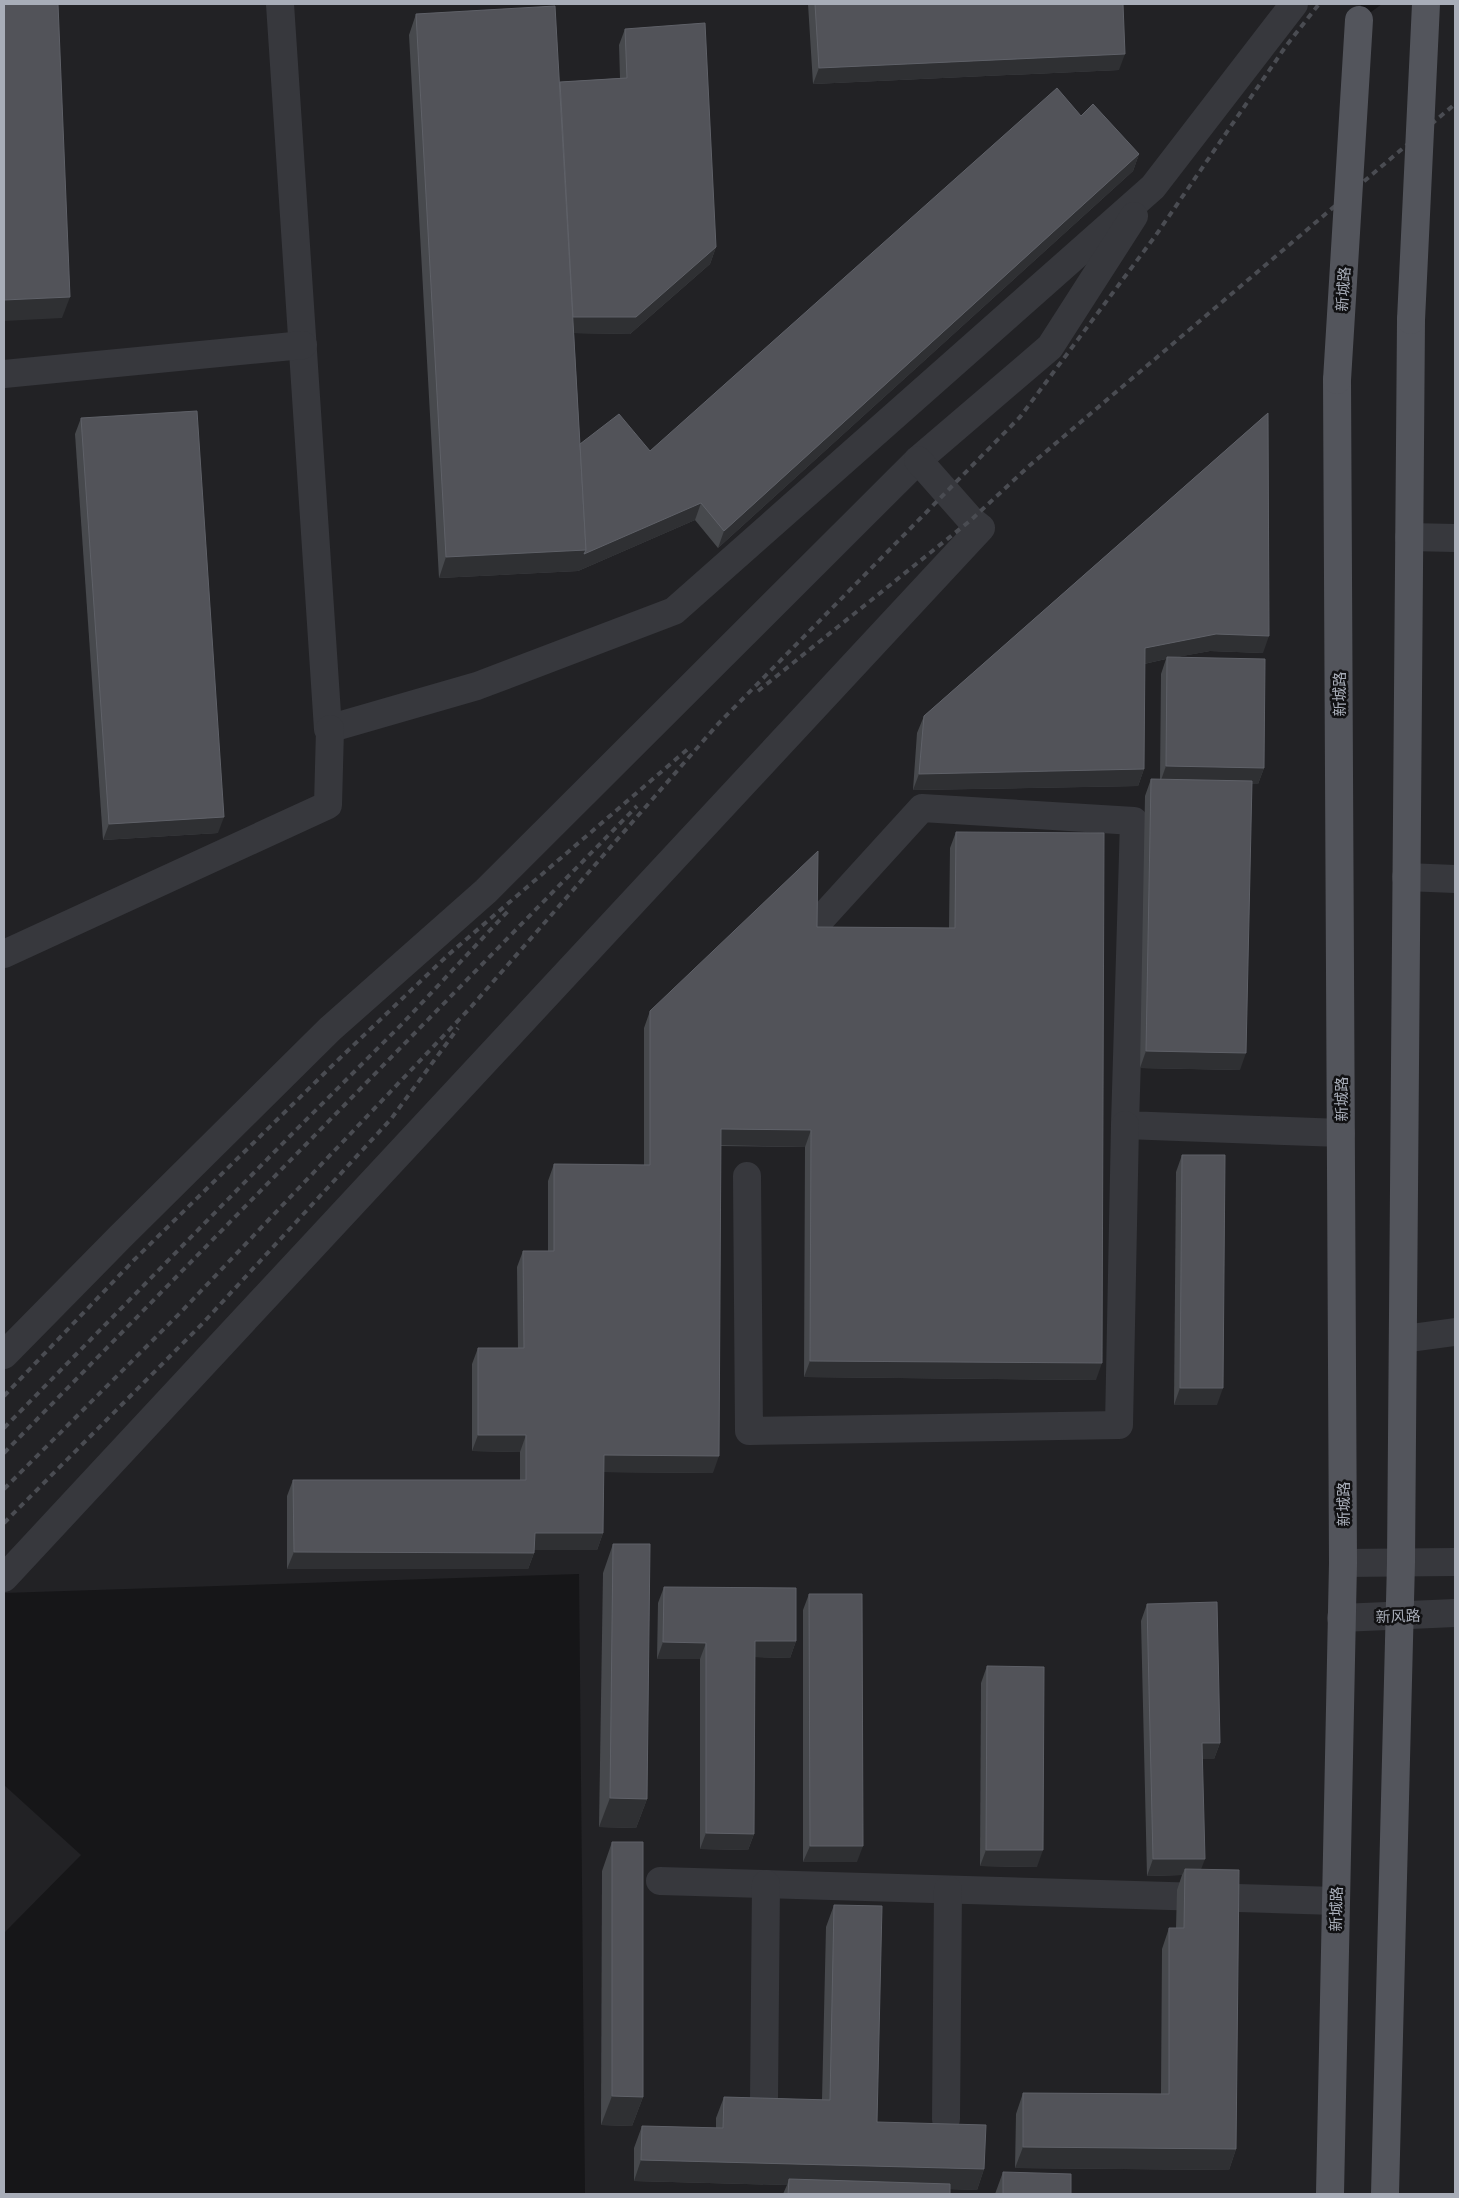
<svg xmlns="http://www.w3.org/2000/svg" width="1459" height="2198" font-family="'Asap Condensed','Noto Sans SC',sans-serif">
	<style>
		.built { fill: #222225 }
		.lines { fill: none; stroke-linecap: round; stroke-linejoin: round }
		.minor { stroke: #37383d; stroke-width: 28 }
		.major { stroke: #53555c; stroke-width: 28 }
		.rail { stroke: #4a4c52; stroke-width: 4; stroke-dasharray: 6 5; stroke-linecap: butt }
		.major-bridge { stroke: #53555c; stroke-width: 28 }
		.wall { fill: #47494d }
		.shaded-wall { fill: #2f3033 }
		.building { fill: #525359; stroke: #5f6168 }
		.labels { text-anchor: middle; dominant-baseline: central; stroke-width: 5; stroke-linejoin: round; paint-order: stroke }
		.street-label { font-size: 15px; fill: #a8adb8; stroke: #111113 }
	</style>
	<rect width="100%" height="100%" fill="#161618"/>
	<g class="built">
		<path d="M4,4H1361L1360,20L1382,4H1455V2194H585L579,1574L4,1593Z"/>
		<path d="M4,1785L81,1855L4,1933Z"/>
	</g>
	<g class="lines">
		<g class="minor">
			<path d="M280,4L328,729L477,686L674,611L1153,187L1294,4"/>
			<path d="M4,374L303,345"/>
			<path d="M1409,537L1455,538"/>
			<path d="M1406,877L1455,879"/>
			<path d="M820,920L922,808L1134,821L1125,1125L1341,1133"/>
			<path d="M4,954L328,805L330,729"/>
			<path d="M747,1176L749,1431L1119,1425L1125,1125"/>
			<path d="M1403,1339L1455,1332"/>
			<path d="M4,1355L121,1236L330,1029L486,891L918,460L1050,347L1134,216"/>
			<path d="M1343,1563L1455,1562"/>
			<path d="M4,1578L981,528L971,520L918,460"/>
			<path d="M1341,1618L1455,1613"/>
			<path d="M660,1881L1336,1901"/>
			<path d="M764,2099L766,1884"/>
			<path d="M946,2119L948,1890"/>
		</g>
		<g class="major">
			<path d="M1330,2194L1343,1563L1337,380"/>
			<path d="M1385,2194L1401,1562L1411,320"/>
		</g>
		<g class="rail">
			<path d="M758,691L971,520L1029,466L1455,104"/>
			<path d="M4,1396L134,1260L339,1059L448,955L689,748"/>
			<path d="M4,1428L289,1137L402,1024L510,909"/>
			<path d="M4,1453L637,806"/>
			<path d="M4,1489L180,1313L471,1007L718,724L1020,417L1156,235L1286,46L1319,4"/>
			<path d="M4,1523L203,1323L391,1119L458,1028"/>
		</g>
		<g class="major-bridge">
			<path d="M1411,320L1426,4"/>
			<path d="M1337,380L1359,20"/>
		</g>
	</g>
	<g class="wall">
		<path d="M808,4H1084L1119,70L813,84Z"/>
		<path d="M416,14L560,82L620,78L619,45L625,29L716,247L710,264L630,334L574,333L580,444L650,451L1081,116L1139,154L1133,171L718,548L695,520L578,571L439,578L409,35Z"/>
		<path d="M1268,413L1263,653L1210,651L1176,657L1264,768L1258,784H1252L1240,1070L1140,1068L1145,796L1151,779L1160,780L1161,674L1166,659L1144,664V769L1138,786L913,790L917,733L924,716Z"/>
		<path d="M81,418L218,833L103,840L75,434Z"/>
		<path d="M956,832L1096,1380L804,1377L805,1147L720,1146L713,1473L603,1472V1533L597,1550H534V1553L528,1569H287V1496L293,1480H520V1452L472,1451V1364L478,1348H518L517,1267L523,1251H548V1181L554,1164L644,1165V1028L650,1011L817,927L949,928L950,848Z"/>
		<path d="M1182,1155L1217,1405H1174L1176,1172Z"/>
		<path d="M613,1544L647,1799L636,1828L599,1827L603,1573Z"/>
		<path d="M664,1587L796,1641L790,1658L755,1657L754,1834L748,1850L700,1849V1659H657L658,1603Z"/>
		<path d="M809,1594L857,1862H803V1610Z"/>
		<path d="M1147,1604L1220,1743L1214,1759H1202L1201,1869L1236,2149L1229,2170L1015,2168L1016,2114L1023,2093L1161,2094L1162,1949L1169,1928H1176L1177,1890L1182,1875L1147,1876L1141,1621Z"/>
		<path d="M987,1666L1037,1867L980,1866L981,1683Z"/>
		<path d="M612,1842L643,2097L632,2126L601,2125L602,1871Z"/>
		<path d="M834,1905L877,2122L984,2169L977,2190L950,2189V2194H783L787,2185L634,2181V2148L642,2126L716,2128V2118L724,2097L822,2100L826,1927Z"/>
		<path d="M1003,2172L1071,2194H995Z"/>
	</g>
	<g class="shaded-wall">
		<path d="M1125,54L1119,70L813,84L819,68Z"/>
		<path d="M1139,154L1133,171L718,548L724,531Z"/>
		<path d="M716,247L710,264L630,334L564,333L570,317Z"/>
		<path d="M70,297L62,318L4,321V300Z"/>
		<path d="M701,503L695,520L578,571L439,578L446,557Z"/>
		<path d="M1216,634L1269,636L1263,653L1210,651L1167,659V657L1166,659L1139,665L1145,648Z"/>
		<path d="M1166,766L1264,768L1258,784L1160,783Z"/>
		<path d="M1144,769L1138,786L913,790L919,774Z"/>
		<path d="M224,817L218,833L103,840L109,824Z"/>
		<path d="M1146,1051L1246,1053L1240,1070L1140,1068Z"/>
		<path d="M721,1129L811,1130L805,1147L715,1145Z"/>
		<path d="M810,1361L1102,1363L1096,1380L804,1377Z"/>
		<path d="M1180,1388H1223L1217,1405H1174Z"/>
		<path d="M478,1435H526L520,1452L472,1451Z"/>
		<path d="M604,1455L719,1456L713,1473L597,1472Z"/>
		<path d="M535,1533H603L597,1550H528Z"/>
		<path d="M294,1552L534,1553L528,1569H287Z"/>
		<path d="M755,1641H796L790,1658L749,1657Z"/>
		<path d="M663,1642L706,1643L700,1659H657Z"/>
		<path d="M1202,1743H1220L1214,1759H1196Z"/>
		<path d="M610,1798L647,1799L636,1828L599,1827Z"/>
		<path d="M706,1833L754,1834L748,1850L700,1849Z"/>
		<path d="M810,1846H863L857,1862H803Z"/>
		<path d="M986,1850H1043L1037,1867L980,1866Z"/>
		<path d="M1153,1859H1205L1199,1875L1185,1869L1182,1875L1147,1876Z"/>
		<path d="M612,2096L643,2097L632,2126L601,2125Z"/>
		<path d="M1023,2147L1236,2149L1229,2170L1015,2168Z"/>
		<path d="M641,2160L984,2169L977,2190L789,2185V2179L787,2185L634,2181Z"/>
	</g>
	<g class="building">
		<path d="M4,4H58L70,297L4,300Z"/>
		<path d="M815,4H1123L1125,54L819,68Z"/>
		<path d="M555,6L586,550L446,557L416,14Z"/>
		<path d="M705,23L716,247L636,317H573L560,82L627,78L625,29Z"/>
		<path d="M1057,88L1081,116L1093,104L1139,154L724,531L701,503L584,554L586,550L580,444L619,414L650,451Z"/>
		<path d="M197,411L224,817L109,824L81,418Z"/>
		<path d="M1268,413L1269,636L1216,634L1145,648L1144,769L919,774L924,716Z"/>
		<path d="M1167,657L1265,659L1264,768L1166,766Z"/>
		<path d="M1151,779L1252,781L1246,1053L1146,1051Z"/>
		<path d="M956,832L1104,833L1102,1363L810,1361L811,1130L721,1129L719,1456L604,1455L603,1533H535L534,1553L294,1552L293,1480H526V1435H478V1348H524L523,1251H554V1164L650,1165V1011L818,851L817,927L955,928Z"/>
		<path d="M1182,1155H1225L1223,1388H1180Z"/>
		<path d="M613,1544H650L647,1799L610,1798Z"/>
		<path d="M664,1587L796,1588V1641H755L754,1834L706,1833V1643L663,1642Z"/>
		<path d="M809,1594H862L863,1846H810Z"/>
		<path d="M1217,1602L1220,1743H1202L1205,1859H1153L1147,1604Z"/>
		<path d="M987,1666L1044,1667L1043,1850H986Z"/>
		<path d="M612,1842H643V2097L612,2096Z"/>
		<path d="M1185,1869L1239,1870L1236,2149L1023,2147V2093L1169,2094V1928H1184Z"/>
		<path d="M834,1905L882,1906L877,2122L986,2125L984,2169L641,2160L642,2126L723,2128L724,2097L830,2100Z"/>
		<path d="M1003,2172L1071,2174V2194H1003Z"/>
		<path d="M789,2179L950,2184V2194H788Z"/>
	</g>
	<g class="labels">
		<g class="street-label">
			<text transform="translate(1343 289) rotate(-86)">新城路</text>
			<text transform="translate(1339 694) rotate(-90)">新城路</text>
			<text transform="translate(1341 1099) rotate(-90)">新城路</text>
			<text transform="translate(1343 1504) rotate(-90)">新城路</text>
			<text transform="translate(1398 1616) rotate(-2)">新风路</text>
			<text transform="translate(1336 1909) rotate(-89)">新城路</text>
		</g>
	</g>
	<rect width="1459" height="2198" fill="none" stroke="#a8adb8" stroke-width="10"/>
</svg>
